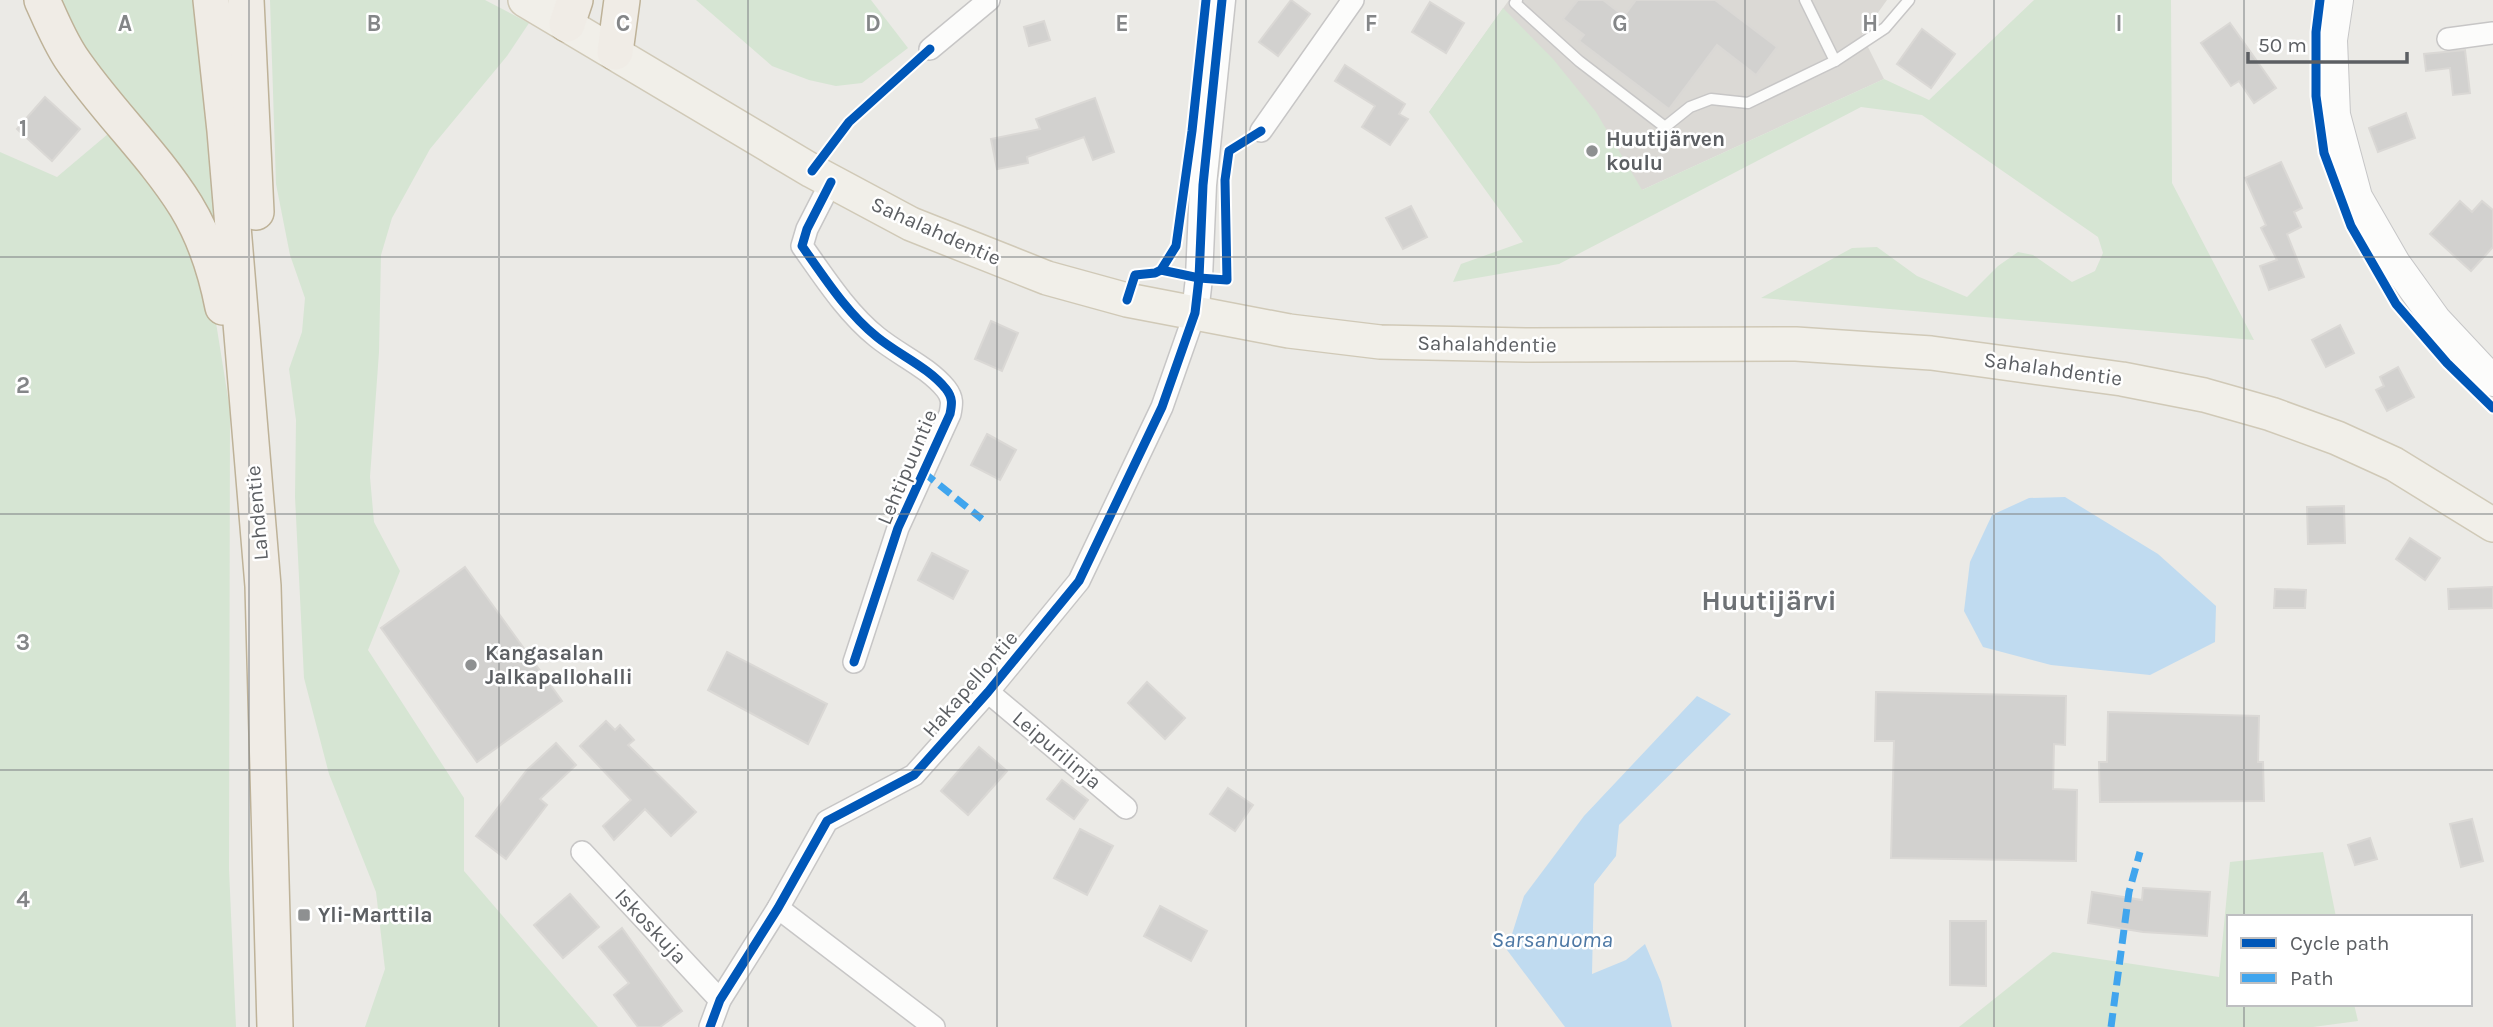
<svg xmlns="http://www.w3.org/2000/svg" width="2493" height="1027" font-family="Karla,sans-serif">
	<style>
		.education { fill: #dbd9d5 }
		.green { fill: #d6e5d3 }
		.water { fill: #c0dbf0 }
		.building { fill: #d2d1cf; stroke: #dad8d5; stroke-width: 2 }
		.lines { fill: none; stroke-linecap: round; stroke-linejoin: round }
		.service-casing { stroke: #c7c6c6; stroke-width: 13 }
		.minor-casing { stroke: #c7c6c6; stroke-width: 24 }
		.tertiary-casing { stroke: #c7c6c6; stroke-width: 29 }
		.secondary-casing { stroke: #c6c6c7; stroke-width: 32 }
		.primary-casing { stroke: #d0c9b7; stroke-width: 36 }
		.trunk-casing { stroke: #beb298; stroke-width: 38 }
		.service { stroke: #fcfcfb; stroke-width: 10 }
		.minor { stroke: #fcfcfb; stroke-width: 21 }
		.tertiary { stroke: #fcfcfb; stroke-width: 26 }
		.secondary { stroke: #fcfcfb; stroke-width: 30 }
		.primary { stroke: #f1efe9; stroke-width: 33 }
		.trunk { stroke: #f0ece6; stroke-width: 35 }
		.quiet { stroke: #40a5ee; stroke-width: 7; stroke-dasharray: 14 7; stroke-linecap: butt }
		.cycleway-casing { stroke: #fff; stroke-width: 13 }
		.cycleway { stroke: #0057b8; stroke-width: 9 }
		.grid { fill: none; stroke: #848688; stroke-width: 2; stroke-opacity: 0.55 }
		.poi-dot { fill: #8e9091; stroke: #fff; stroke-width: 2.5 }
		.labels { text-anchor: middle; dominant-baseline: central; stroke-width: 5; stroke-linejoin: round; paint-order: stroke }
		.poi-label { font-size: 21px; font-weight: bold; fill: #5c5f63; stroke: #fff; text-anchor: start }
		.street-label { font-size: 21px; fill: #5c5f63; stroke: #fff }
		.water-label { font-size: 23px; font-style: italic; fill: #4c77a4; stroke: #fff }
		.district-label { font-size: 28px; font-weight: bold; fill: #6d7175; stroke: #fff }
		.grid-label { font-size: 23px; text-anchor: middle; font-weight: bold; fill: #848688; stroke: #fff; stroke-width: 5; stroke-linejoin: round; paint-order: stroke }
	</style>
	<rect width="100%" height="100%" fill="#ebeae6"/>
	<path class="education" d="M1509,0H1887L1862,35L1884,79L1642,190L1429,112Z"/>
	<g class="green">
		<path d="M58,0H194L221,251L84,51Z"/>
		<path d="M270,0H485L529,23L507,56L430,149L392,218L381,255L379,352L370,477L374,522L400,571L368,650L464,798V871L598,1027H365L385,969L376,892L329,774L304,678L295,497L296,420L289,369L302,332L305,298L290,255L276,184Z"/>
		<path d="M696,0H871L908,48L862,83L836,86L809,80L772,66Z"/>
		<path d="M2034,0H2171L2172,183L2254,340L1761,298L1852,248L1877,247L1917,276L1967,297L1998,266L2018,252L2033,255L2072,282L2095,271L2103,253L2098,237L1922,115L1861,107L1559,264L1453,282L1461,264L1523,242L1429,112L1503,8L1553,59L1596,112L1642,190L1884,79L1929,100Z"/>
		<path d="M108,134L164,201L196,250L213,304L230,410L229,869L236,1027H0V152L57,177Z"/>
		<path d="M2323,852L2336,917H2229V1004H2354L2358,1021L2313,1027H1959L2053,952L2219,977L2230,862Z"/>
	</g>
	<g class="water">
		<path d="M2065,497L2158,554L2216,606L2215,642L2150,675L2051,665L1983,647L1964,611L1970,562L1992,515L2029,498Z"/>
		<path d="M1697,696L1731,714L1619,825L1616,856L1594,884L1592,974L1626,960L1645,944L1661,982L1672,1027H1565L1507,950L1524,896L1584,816Z"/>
	</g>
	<g class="building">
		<path d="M1291,0L1310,14L1278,56L1259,42Z"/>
		<path d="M1578,0H1603L1624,16L1636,0H1715L1777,47L1756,75L1717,45L1669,109L1579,41L1584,35L1563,19Z"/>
		<path d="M1430,2L1464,23L1446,53L1412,32Z"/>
		<path d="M1044,21L1050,40L1029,46L1024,27Z"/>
		<path d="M2230,23L2276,88L2254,103L2239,81L2231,86L2201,43Z"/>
		<path d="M1922,29L1955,54L1931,88L1897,64Z"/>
		<path d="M2465,50L2470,93L2453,95L2450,68L2426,71L2424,54Z"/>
		<path d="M1345,65L1405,104L1399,114L1408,119L1390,145L1362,127L1375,106L1335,81Z"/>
		<path d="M45,97L80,129L52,161L17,129Z"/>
		<path d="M1095,98L1114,152L1093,160L1084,137L1027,157L1028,163L997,169L991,139L1040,129L1036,119Z"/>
		<path d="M2406,113L2415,138L2378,152L2369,128Z"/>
		<path d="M2281,162L2302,208L2294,212L2301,227L2287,234L2304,277L2269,290L2260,266L2277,260L2261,228L2266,225L2245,178Z"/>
		<path d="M2460,201L2472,212L2482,201L2493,210V247L2471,271L2430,234Z"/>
		<path d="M1411,206L1427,237L1403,249L1386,218Z"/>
		<path d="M991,321L1018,333L1002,371L975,359Z"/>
		<path d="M2340,325L2354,353L2326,367L2312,340Z"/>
		<path d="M2398,367L2414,397L2387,411L2376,390L2384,386L2380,377Z"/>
		<path d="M987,434L1016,450L1000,480L971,465Z"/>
		<path d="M2344,506L2345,543L2308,544L2307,507Z"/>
		<path d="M2410,538L2440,558L2425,580L2396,559Z"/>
		<path d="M932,553L968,571L953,599L918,580Z"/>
		<path d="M465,567L562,701L477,762L381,628Z"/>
		<path d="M2493,587V608L2449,609L2448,589Z"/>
		<path d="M2275,589L2306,590L2305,608H2274Z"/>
		<path d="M727,652L827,704L808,744L708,690Z"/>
		<path d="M1147,682L1185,718L1165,739L1128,703Z"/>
		<path d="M1876,692L2066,696L2065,745L2054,744L2053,789L2077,790L2076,861L1891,858L1894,741H1875Z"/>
		<path d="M2108,712L2259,716L2258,762H2263L2264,801L2100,802L2099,762H2107Z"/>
		<path d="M606,721L615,730L620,725L634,740L628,745L696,812L671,836L645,809L614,840L603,826L631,800L580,746Z"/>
		<path d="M556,743L576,765L540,799L547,805L506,859L476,836L527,770Z"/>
		<path d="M979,747L1007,771L968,815L941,791Z"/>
		<path d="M1062,780L1088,800L1074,819L1047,799Z"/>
		<path d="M1228,788L1253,805L1235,831L1210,814Z"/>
		<path d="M2472,819L2483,861L2461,867L2450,824Z"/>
		<path d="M1080,829L1113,846L1087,895L1054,878Z"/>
		<path d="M2370,838L2377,859L2355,865L2348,845Z"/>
		<path d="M2143,888L2210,892L2207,936L2143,932L2088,923L2092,892L2142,900Z"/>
		<path d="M570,894L599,927L563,958L534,925Z"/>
		<path d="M1160,906L1207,931L1191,961L1144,936Z"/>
		<path d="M1950,921H1986V986L1950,985Z"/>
		<path d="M622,928L682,1011L660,1027H638L614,995L629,983L599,947Z"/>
	</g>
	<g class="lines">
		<defs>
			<g id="service">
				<path d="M1517,0L1515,3L1579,61L1665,127L1690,107L1711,99L1748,103L1835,61L1885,28L1909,0"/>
				<path d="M1805,0L1835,61"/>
			</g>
			<g id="minor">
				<path d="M2448,39L2493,33"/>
				<path d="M930,49L989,0"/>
				<path d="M1261,131L1353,0"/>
				<path d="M831,182L807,229L802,246C824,277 847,313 877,337C899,355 928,367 946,389C953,398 952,404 950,414L898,528L854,662"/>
				<path d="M988,692L1126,808"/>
				<path d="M582,852L720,1000"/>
				<path d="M778,908L934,1027"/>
				<path d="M710,1027L720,1000L778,908L827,821L914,775L988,692L1079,581L1162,407L1195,313"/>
			</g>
			<path id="tertiary" d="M1195,313L1199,278L1203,185L1222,0"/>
			<path id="secondary" d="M2338,0L2332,40L2335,115L2357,197L2395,263L2436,320L2493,381"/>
			<path id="primary" d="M525,0L812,171L911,224L1047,278L1127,300L1289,331L1380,342L1530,345L1796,344L1931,353L2122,379L2204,395L2271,414L2337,438L2394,464L2493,525"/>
			<g id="trunk">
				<path d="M42,0C51,20 59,40 71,58C106,110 153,153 186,206C205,237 216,271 223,307"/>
				<path d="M211,0L225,131L263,586L275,1027"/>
				<path d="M246,0L256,212"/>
				<path d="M567,24L575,0"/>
				<path d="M615,52L622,0"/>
			</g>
		</defs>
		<use href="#service" class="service-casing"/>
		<use href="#minor" class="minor-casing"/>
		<use href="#tertiary" class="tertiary-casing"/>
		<use href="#secondary" class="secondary-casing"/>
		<use href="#primary" class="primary-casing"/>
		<use href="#trunk" class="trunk-casing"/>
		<use href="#service" class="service"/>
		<use href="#minor" class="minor"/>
		<use href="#tertiary" class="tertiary"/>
		<use href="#secondary" class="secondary"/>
		<use href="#primary" class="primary"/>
		<use href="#trunk" class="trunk"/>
		<g class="quiet">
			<path d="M923,472L982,519"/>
			<path d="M2111,1027L2129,892L2140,852"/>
		</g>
		<defs>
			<g id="cycleway">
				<path d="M2320,0L2316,32V96L2324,153L2351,226L2396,304L2447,363L2493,408"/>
				<path d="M812,171L849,122L930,49"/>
				<path d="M831,182L807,229L802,246C824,277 847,313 877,337C899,355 928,367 946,389C953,398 952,404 950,414L898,528L854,662"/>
				<path d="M1161,270L1199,278L1227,280L1225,180L1229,151L1261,131"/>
				<path d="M1127,300L1135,275L1155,273L1161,270L1176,246L1192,131L1206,0"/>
				<path d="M710,1027L720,1000L778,908L827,821L914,775L988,692L1079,581L1162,407L1195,313L1199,278L1203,185L1222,0"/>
			</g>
		</defs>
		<use href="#cycleway" class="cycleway-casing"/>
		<use href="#cycleway" class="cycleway"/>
	</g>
	<path class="grid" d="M249,0V1027M499,0V1027M748,0V1027M997,0V1027M1246,0V1027M1496,0V1027M1745,0V1027M1994,0V1027M2244,0V917M0,257H2493M0,514H2493M0,770H2493M2244,1004V1027"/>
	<g class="poi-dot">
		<circle cx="1592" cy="151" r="7"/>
		<circle cx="471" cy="665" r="7"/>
		<rect x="297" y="908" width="14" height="14" rx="3.5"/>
	</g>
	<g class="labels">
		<g class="poi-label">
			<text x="1606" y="139">Huutijärven<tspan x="1606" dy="24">koulu</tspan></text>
			<text x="485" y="653">Kangasalan<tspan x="485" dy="24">Jalkapallohalli</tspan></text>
			<text x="318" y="915">Yli-Marttila</text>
		</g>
		<g class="street-label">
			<text transform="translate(936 231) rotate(24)">Sahalahdentie</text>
			<text transform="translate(1487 344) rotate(1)">Sahalahdentie</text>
			<text transform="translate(2053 369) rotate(8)">Sahalahdentie</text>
			<text transform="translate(907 467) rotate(-67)">Lehtipuuntie</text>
			<text transform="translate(257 513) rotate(-95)">Lahdentie</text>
			<text transform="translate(970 684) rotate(-49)">Hakapellontie</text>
			<text transform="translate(1057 750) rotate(40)">Leipurilinja</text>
			<text transform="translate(651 926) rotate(47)">Iskoskuja</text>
		</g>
		<g class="water-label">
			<text x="1552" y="939">Sarsanuoma</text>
		</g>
		<g class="district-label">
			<text x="1769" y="600">Huutijärvi</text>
		</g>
	</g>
	<g class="grid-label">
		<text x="125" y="31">A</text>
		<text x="374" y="31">B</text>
		<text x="623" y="31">C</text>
		<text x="873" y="31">D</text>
		<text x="1122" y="31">E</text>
		<text x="1371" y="31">F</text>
		<text x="1620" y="31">G</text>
		<text x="1870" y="31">H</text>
		<text x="2119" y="31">I</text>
		<text x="23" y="136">1</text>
		<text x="23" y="393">2</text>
		<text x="23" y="650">3</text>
		<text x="23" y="907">4</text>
	</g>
	<rect x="2227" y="915" width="245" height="91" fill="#ffffff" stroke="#bebfc1" stroke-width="2"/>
	<rect x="2241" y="938" width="35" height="10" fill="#0057b8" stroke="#bebfc1" stroke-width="2"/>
	<text x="2290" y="950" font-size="21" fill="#5c5f63">Cycle path</text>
	<rect x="2241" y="973" width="35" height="10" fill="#40a5ee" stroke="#bebfc1" stroke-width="2"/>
	<text x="2290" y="985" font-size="21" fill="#5c5f63">Path</text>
	<path d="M2248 52v10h159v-10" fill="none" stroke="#5c5f63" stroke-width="3.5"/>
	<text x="2258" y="52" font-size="21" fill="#5c5f63" stroke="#ffffff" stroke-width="5" paint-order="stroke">50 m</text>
</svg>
